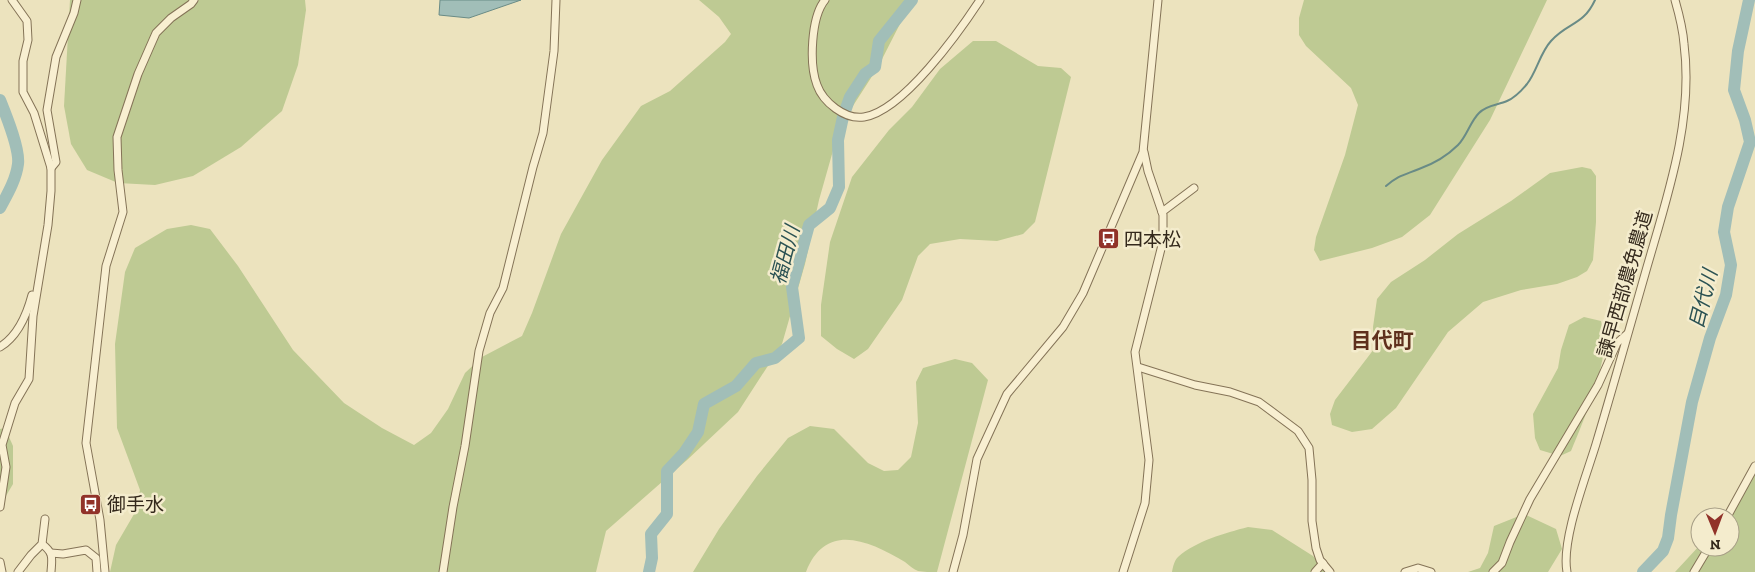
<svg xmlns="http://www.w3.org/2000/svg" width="1755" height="572" font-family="'Zilla Slab','Noto Sans JP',serif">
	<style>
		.green { fill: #beca93 }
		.water { fill: #a1beb8; stroke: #698b86 }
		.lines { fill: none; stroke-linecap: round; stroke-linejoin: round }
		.stream { stroke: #698b86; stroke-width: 2 }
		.river { stroke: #a1beb8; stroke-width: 12 }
		.minor-casing { stroke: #847357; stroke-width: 9 }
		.minor { stroke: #f8efd1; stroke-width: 7 }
		.labels { text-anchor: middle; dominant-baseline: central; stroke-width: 5; stroke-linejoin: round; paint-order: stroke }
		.poi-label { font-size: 19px; fill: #34291c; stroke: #f4eccd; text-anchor: start }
		.street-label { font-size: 19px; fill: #34291c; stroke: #f4eccd }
		.water-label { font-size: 20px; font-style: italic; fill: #2b5253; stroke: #f4eccd }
		.quarter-label { font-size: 21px; font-weight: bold; fill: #5f301c; stroke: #f4eccd }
	</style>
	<rect width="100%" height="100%" fill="#ece3be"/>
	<g class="green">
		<path d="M70,0H305L306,10L298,65L282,111L241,147L193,176L155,185L118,183L87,170L71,144L64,106Z"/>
		<path d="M699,0H910L903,18L878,67L840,126L819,200L805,264L782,344L738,412L687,460L606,531L596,572H110L116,545L137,509L140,490L117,428L115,344L125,272L135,248L167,229L191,225L210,229L238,266L293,350L344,403L382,428L414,445L431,433L448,409L465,373L482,357L522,336L532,313L561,234L602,160L641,106L670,91L725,42L731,34L719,17Z"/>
		<path d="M1304,0H1547L1490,120L1430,215L1402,237L1372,248L1320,261L1314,250L1316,237L1345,155L1358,105L1351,88L1306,46L1299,35V18Z"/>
		<path d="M973,41H996L1038,66L1061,68L1071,77L1035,222L1023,234L997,241L960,239L930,244L918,256L902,300L868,349L854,359L837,349L821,336V305L830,242L852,177L889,130L912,107L940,69Z"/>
		<path d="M1582,167L1591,169L1596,176V222L1593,260L1587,271L1577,277L1557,284L1521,290L1483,302L1448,332L1396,408L1372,429L1352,432L1332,425L1330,414L1335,400L1374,349L1373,327L1377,299L1391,282L1425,260L1458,234L1511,201L1550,173Z"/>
		<path d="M1584,317L1601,321C1602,327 1605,334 1605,340C1603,374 1584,420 1571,451L1560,456L1540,450L1535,438L1533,414L1558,368L1561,350L1569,325Z"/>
		<path d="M955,359L972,363L988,380L937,572C931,572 923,572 918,571C913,569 909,565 905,562C869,541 826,521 806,572H693L719,529L757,476L788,438L810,426L834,429L868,463L884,471L898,470L911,457L918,423L916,382L923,368Z"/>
		<path d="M5,428L13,446V484L0,506V429Z"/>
		<path d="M1755,469V572H1675L1700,545V547H1730V517Z"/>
		<path d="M1524,514L1556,529L1562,549L1548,572H1468L1480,568L1488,553L1494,526Z"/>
		<path d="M1248,527L1272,530L1313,556L1327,572H1172C1173,567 1174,561 1178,557C1196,541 1225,533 1248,527Z"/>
	</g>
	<path class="water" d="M440,0H521L469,18L439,15Z"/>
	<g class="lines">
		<path class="stream" d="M1386,186C1399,175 1404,175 1419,169C1433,164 1448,155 1458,145C1467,136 1470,122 1479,113C1486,105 1498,105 1507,101C1514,98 1522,90 1527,84C1537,71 1540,53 1551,41C1568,22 1583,26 1595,0"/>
		<g class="river">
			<path d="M0,100C6,115 20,149 18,164C16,180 7,195 0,208"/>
			<path d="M649,572L652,558L651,534L667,514V471L684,453L698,432L704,404L736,386L756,363L775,358L799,338L792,287L809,225L830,208L839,187L838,140L843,117L850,97L865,74L875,67L879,41L912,0"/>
			<path d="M1643,572L1663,551L1668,538L1671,515L1692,402L1710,338L1726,295L1731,265L1724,232L1728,207L1750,142L1745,120L1734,90L1738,51L1749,0"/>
		</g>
		<defs>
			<g id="minor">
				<path d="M825,0C811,17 809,64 817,85C823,102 845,120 864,117C903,111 959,32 980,0"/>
				<path d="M51,168L56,162L47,110L56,57L74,13L77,0"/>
				<path d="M1162,212L1194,188"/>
				<path d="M0,347C18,336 27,314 32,295"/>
				<path d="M1138,367L1195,385L1230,392L1259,402L1298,431L1309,448L1312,480V521L1316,548L1320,560L1330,572"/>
				<path d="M0,507L6,467L2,445L15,403L29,379L33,316L48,225L51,191V168L34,113L23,92V61L28,40L27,21L12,0"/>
				<path d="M1727,517L1755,466"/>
				<path d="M42,544C54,553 52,558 51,572"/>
				<path d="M51,553L63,554L86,550L96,558L97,572"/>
				<path d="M0,562L2,572"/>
				<path d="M18,572L31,555L42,544L45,519"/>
				<path d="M105,572L100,520L86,443L106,266L123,212L118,170L117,137L138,74L156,33L171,18L191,4L194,0"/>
				<path d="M443,572L453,507L465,446L479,351L490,313L503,288L533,167L543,133L554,51L556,0"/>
				<path d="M953,572L963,535L977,459L1007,394L1063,327L1083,293L1143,152L1158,0"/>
				<path d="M1123,572L1145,503L1149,460L1135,352L1163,241V215L1148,171L1144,152"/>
				<path d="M1315,572L1323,563"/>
				<path d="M1405,572L1418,568L1431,572"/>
				<path d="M1493,572L1502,563L1510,542L1530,499L1598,385L1617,343L1627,334"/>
				<path d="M1567,572C1561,540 1586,477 1596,444C1613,387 1629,330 1645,274C1666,200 1694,122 1684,44C1683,30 1679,14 1675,0"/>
				<path d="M1694,572L1709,547"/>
			</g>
		</defs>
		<use href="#minor" class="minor-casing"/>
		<use href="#minor" class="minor"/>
	</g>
	<defs>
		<symbol id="bus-square" viewBox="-11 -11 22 22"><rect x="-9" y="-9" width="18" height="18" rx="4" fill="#913229" stroke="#f4eccd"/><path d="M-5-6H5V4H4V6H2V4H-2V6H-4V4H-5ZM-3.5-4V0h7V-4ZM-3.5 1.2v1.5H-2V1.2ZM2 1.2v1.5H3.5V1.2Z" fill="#fff"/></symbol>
	</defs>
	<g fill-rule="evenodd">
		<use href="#bus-square" x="1096" y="226" width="25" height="25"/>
		<use href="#bus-square" x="78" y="492" width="25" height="25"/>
	</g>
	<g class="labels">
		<g class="poi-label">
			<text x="1124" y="239">四本松</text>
			<text x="107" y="504">御手水</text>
		</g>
		<g class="street-label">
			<text transform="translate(1625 284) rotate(-74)">諫早西部農免農道</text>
		</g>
		<g class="water-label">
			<text transform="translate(785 255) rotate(-75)">福田川</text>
			<text transform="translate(1703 299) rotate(-76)">目代川</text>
		</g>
		<g class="quarter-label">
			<text x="1382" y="340">目代町</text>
		</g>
	</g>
	<g transform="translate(1715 532) rotate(179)"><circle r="24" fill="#f4eccd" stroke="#a79e86"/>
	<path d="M0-4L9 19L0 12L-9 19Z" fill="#913229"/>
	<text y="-8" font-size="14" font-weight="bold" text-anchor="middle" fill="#34291c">N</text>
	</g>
</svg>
